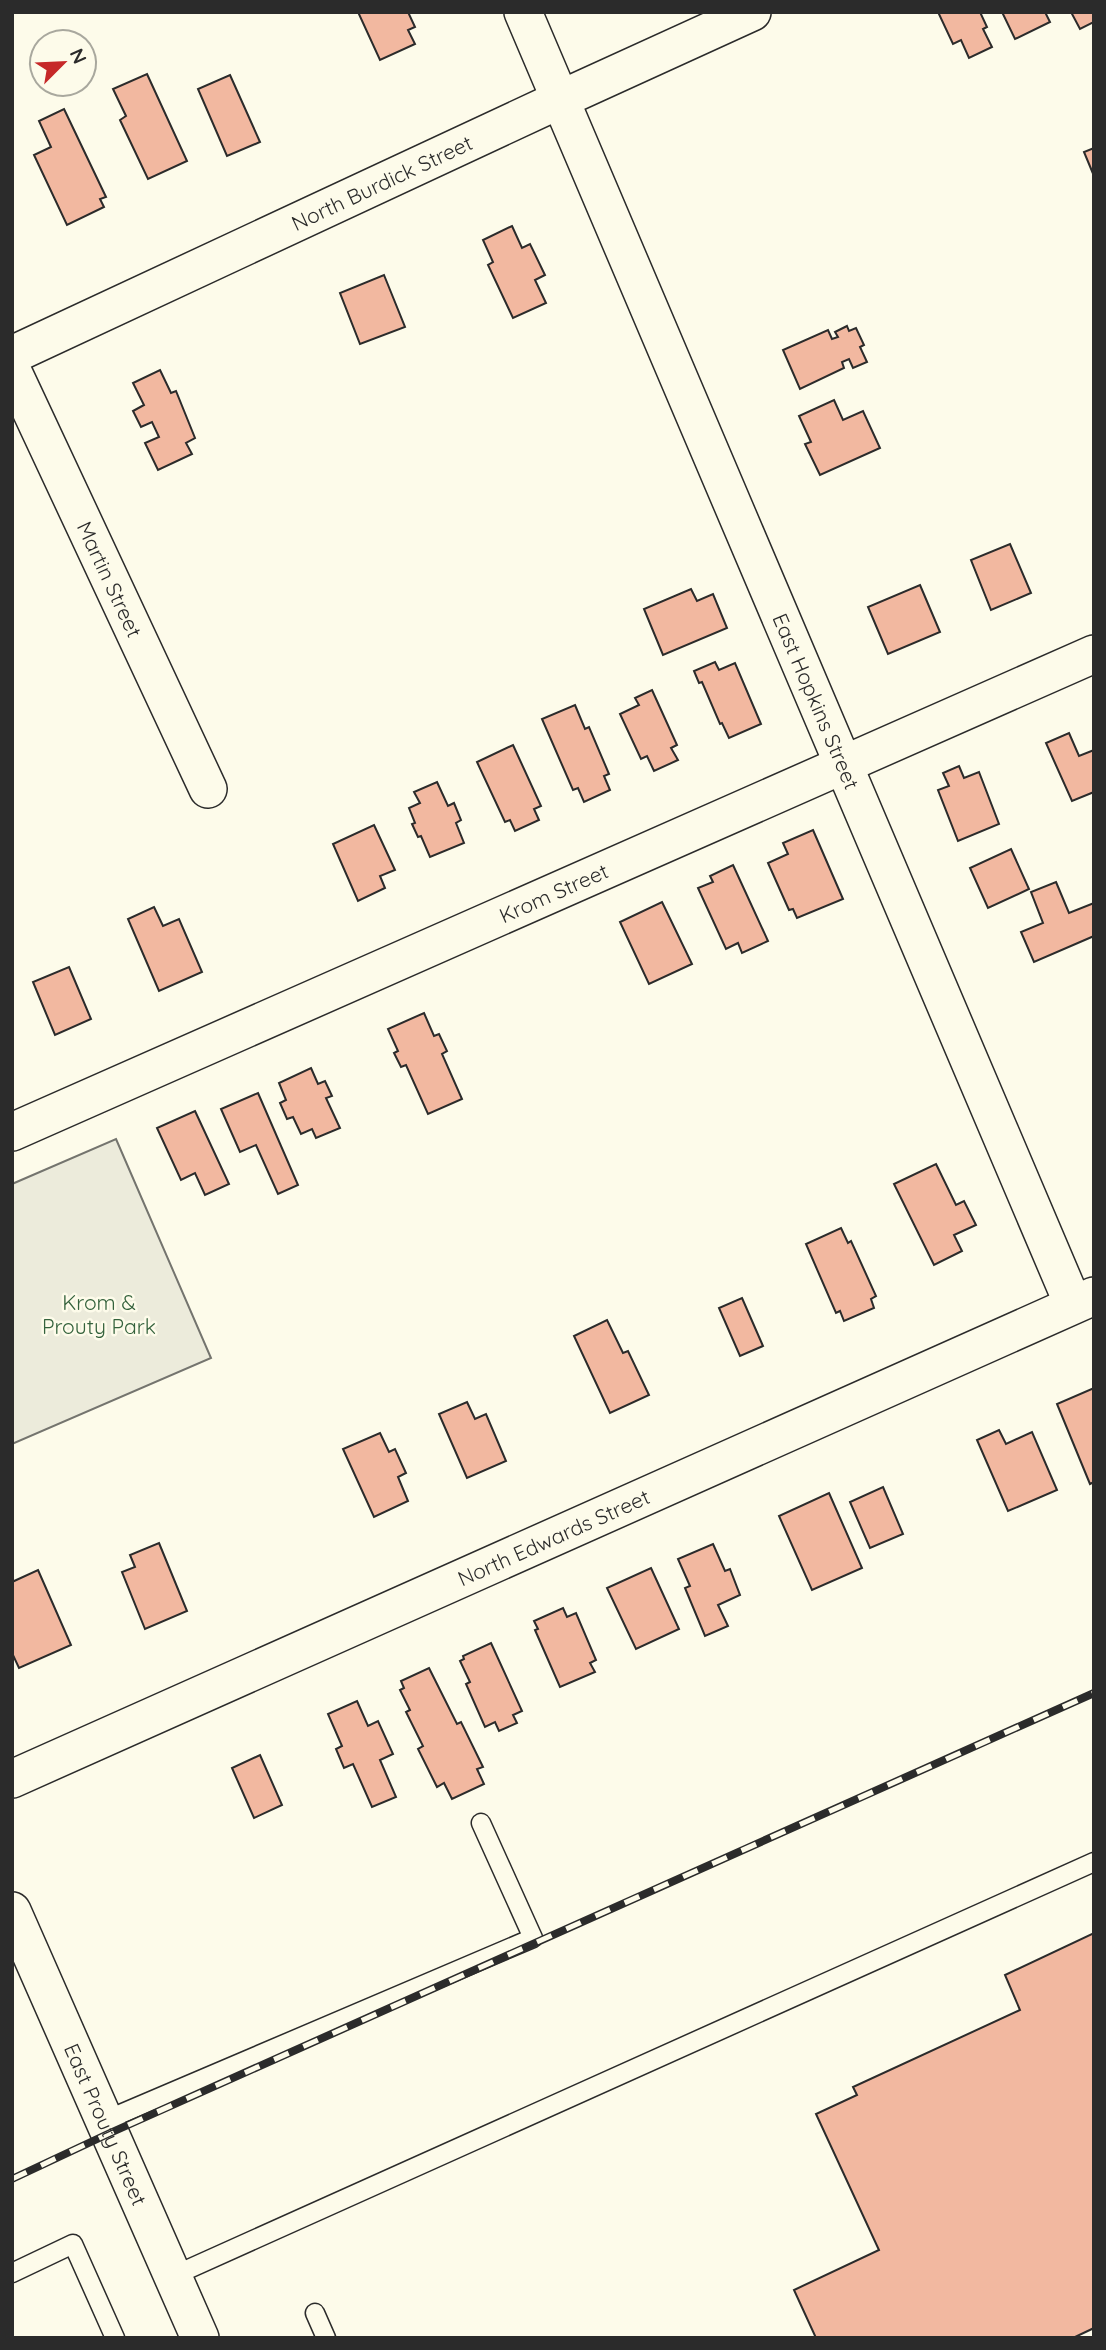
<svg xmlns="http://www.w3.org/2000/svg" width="1106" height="2350" font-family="Quicksand,sans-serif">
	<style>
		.green { fill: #ecebdb; stroke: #74746e; stroke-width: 2 }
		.building { fill: #f2b8a0; stroke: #2b2b2b; stroke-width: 2 }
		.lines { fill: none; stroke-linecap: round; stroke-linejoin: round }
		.lane-casing { stroke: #2b2b2b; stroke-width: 21 }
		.street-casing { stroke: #2b2b2b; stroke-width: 40 }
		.lane { stroke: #fdfbea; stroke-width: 18 }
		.street { stroke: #fdfbea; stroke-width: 37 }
		.rail-casing { stroke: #2b2b2b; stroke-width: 8 }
		.rail { stroke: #fdfbea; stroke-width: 5; stroke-dasharray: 16; stroke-linecap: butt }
		.labels { text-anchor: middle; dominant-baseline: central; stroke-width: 5; stroke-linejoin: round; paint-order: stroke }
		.street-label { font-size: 21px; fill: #2b2b2b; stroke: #fdfbea }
		.park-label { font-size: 21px; fill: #34623c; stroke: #fdfbea }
	</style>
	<rect width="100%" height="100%" fill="#fdfbea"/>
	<path class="green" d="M116,1139L211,1358L12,1444V1184Z"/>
	<g class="building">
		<path d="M358,12H408L415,27L408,30L415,44L380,60Z"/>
		<path d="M938,12H980L987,27L983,29L992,47L969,58L961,40L953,44Z"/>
		<path d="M1002,12H1045L1050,22L1015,39Z"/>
		<path d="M1071,12H1094V22L1080,29Z"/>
		<path d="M147,74L187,161L148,179L120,120L126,116L113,89Z"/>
		<path d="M230,75L260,142L227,156L198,89Z"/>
		<path d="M64,109L106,197L100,199L104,207L67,225L34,155L51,147L39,121Z"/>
		<path d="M1094,148V176L1084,152Z"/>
		<path d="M512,226L522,248L530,244L545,275L535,280L546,303L513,318L488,265L493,262L483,240Z"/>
		<path d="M384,275L405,327L360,344L340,293Z"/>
		<path d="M847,326L849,331L856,328L864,345L860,347L867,362L853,368L849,359L842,362L844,368L800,389L783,350L828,330L832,339L838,337L835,332Z"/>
		<path d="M160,370L171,393L176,391L195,438L186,443L192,454L158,470L145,443L159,437L152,422L141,427L133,411L144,405L133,383Z"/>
		<path d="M834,400L843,420L863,411L880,448L820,475L805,444L811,442L799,416Z"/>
		<path d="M1010,544L1031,593L991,610L971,560Z"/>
		<path d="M920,585L940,632L888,654L868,607Z"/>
		<path d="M691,589L697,601L713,594L727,628L663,655L644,609Z"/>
		<path d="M715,662L719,670L735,663L761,724L729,738L722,723L720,724L702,682L699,683L694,671Z"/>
		<path d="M652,690L677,745L671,748L678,760L654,771L647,756L641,759L620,714L639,705L635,698Z"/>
		<path d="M575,705L585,729L589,727L609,774L604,776L610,790L584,802L578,788L573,790L542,719Z"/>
		<path d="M1069,733L1079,756L1094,750V792L1072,801L1046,743Z"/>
		<path d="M513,745L541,806L534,809L539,820L515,831L510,820L505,822L477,762Z"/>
		<path d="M959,766L964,778L979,772L999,824L958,841L938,790L949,786L943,773Z"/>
		<path d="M437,782L448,806L454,803L461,820L456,823L464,843L430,857L421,836L418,837L412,824L415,823L409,808L420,803L414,792Z"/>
		<path d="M374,825L395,870L380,876L385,888L358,901L333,844Z"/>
		<path d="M813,830L843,899L797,918L793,909L789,910L768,863L788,854L783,843Z"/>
		<path d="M1011,849L1029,889L988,908L970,868Z"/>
		<path d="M733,865L768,941L742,953L738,943L726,949L698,888L713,882L710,876Z"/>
		<path d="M1056,882L1069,913L1094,903V936L1034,962L1021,932L1043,923L1031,892Z"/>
		<path d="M662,902L692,964L649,984L620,922Z"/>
		<path d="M154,907L163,926L179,919L202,972L159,991L128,919Z"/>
		<path d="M69,967L91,1019L55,1035L33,982Z"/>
		<path d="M424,1013L434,1036L439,1034L447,1051L442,1054L462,1099L428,1114L406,1065L401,1067L394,1053L398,1051L388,1029Z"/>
		<path d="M311,1068L318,1084L325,1081L332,1096L326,1098L340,1128L316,1138L312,1129L301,1134L293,1117L287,1119L280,1103L286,1100L279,1083Z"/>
		<path d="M258,1093L298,1185L278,1194L256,1145L240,1152L221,1109Z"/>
		<path d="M195,1111L229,1184L205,1195L195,1173L181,1180L157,1128Z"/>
		<path d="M936,1164L956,1205L964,1201L976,1225L954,1235L962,1251L934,1265L894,1184Z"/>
		<path d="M841,1228L848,1243L851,1241L876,1296L871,1299L874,1308L844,1321L840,1311L836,1313L806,1244Z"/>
		<path d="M742,1298L763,1346L740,1356L719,1308Z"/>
		<path d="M607,1320L623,1353L628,1351L649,1395L610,1413L574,1336Z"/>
		<path d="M1094,1388V1482L1090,1484L1057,1404Z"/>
		<path d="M467,1402L475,1419L486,1414L506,1461L467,1478L439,1414Z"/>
		<path d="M999,1430L1006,1444L1032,1432L1057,1490L1008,1511L977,1440Z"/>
		<path d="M380,1433L389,1452L395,1449L406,1473L398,1477L408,1501L374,1517L343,1449Z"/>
		<path d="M883,1487L903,1534L870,1548L850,1502Z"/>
		<path d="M829,1493L862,1568L812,1590L779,1516Z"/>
		<path d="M159,1543L187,1611L145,1629L122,1572L135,1567L130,1555Z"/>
		<path d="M713,1544L725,1571L730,1569L740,1595L718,1605L728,1626L705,1636L685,1588L690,1586L678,1559Z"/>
		<path d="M651,1568L679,1629L636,1649L607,1588Z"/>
		<path d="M38,1570L71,1645L19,1668L12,1653V1582Z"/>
		<path d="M563,1608L567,1617L576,1613L596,1660L590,1663L595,1672L560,1687L535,1630L538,1629L534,1621Z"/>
		<path d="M491,1643L522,1711L513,1715L517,1723L499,1731L495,1722L485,1727L466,1684L470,1682L460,1661L464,1659L463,1656Z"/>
		<path d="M429,1668L457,1724L461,1722L483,1767L477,1769L484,1784L452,1799L444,1783L437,1787L418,1749L423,1746L406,1712L410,1710L400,1690L404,1688L401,1681Z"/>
		<path d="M357,1701L368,1726L378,1721L393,1754L380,1760L396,1797L372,1807L353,1764L344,1768L336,1749L342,1746L328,1714Z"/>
		<path d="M260,1755L282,1805L254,1818L232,1768Z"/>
		<path d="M1094,1933V2328L1073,2338H816L794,2290L879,2250L816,2114L857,2095L853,2087L1020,2010L1005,1975Z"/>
	</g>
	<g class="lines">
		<defs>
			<g id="lane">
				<path d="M104,2121L533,1938L481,1823"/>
				<path d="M12,2273L73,2244L115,2338"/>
				<path d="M173,2276L1094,1862"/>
				<path d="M315,2313L326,2338"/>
			</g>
			<g id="street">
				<path id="s1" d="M523,12L1073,1304"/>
				<path id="s2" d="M12,355L559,100L752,12"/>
				<path id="s3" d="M12,370L208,789"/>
				<path id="s4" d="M12,1132L1094,654"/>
				<path id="s5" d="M12,1779L1094,1296"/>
				<path id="s6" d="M12,1911L200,2338"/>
			</g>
		</defs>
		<use href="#lane" class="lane-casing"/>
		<use href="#street" class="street-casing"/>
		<use href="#lane" class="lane"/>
		<use href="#street" class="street"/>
		<defs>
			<path id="rail" d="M12,2179L110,2133L1094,1693"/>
		</defs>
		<use href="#rail" class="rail-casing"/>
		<use href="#rail" class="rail"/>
	</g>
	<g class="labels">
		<g class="street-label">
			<text stroke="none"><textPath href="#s2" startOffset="408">North Burdick Street</textPath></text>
			<text stroke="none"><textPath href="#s3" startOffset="231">Martin Street</textPath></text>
			<text stroke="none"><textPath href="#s1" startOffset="749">East Hopkins Street</textPath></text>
			<text stroke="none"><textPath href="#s4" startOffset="592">Krom Street</textPath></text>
			<text stroke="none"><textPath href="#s5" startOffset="593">North Edwards Street</textPath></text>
			<text stroke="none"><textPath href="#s6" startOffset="233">East Prouty Street</textPath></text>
		</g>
		<g class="park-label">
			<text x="99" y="1302">Krom &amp;<tspan x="99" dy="24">Prouty Park</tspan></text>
		</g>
	</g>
	<rect width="1106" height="2350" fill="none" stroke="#2b2b2b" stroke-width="28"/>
	<g transform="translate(63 63) rotate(66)"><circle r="33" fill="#fdfbea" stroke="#a9a89e" stroke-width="2"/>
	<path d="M0-5L12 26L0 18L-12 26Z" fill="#c62828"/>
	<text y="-10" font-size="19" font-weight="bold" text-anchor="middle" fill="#2b2b2b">N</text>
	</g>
</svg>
